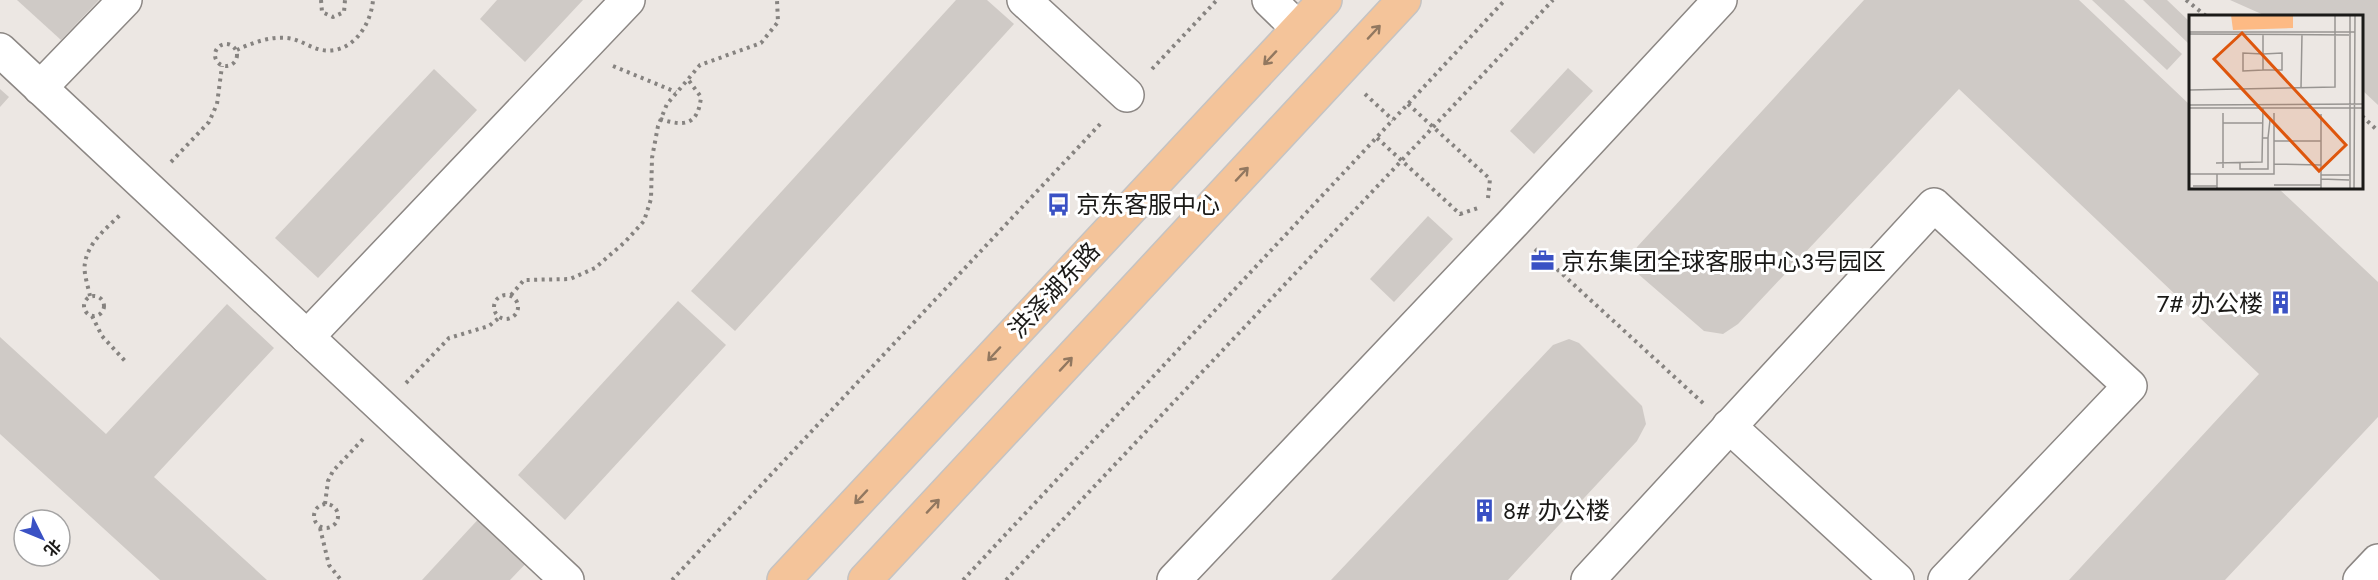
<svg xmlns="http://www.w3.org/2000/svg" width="2378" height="580" font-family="Jost,'Noto Sans SC',sans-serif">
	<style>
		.building { fill: #cfcac6 }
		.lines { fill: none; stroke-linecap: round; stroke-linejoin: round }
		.minor-casing { stroke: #8c8784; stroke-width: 36 }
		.major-casing { stroke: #c4c3c3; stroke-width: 36 }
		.path { stroke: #868380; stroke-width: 4; stroke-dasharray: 3 4.5; stroke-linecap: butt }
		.minor { stroke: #fff; stroke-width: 33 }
		.major { stroke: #f4c49a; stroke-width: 33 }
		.oneway { stroke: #927860 }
		.labels { text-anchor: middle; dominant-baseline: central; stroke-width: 6; stroke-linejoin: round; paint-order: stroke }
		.poi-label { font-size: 24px; fill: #1b1a18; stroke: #fff; text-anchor: start }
		.street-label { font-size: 24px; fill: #1b1a18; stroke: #fff }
		.inset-road { fill: none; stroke: #989592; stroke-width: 1.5 }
		.view { fill: #de560d; fill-opacity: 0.15; stroke: #de560d; stroke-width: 3 }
		.inset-edge { fill: none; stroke: #1b1a18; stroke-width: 3 }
	</style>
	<rect width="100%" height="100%" fill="#ece7e3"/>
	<g class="building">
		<path d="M17,0H99L61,40Z"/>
		<path d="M497,0H583L525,62L480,19Z"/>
		<path d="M956,0H987L1014,24L735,331L691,291Z"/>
		<path d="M1864,0H2079L2190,105V188H2278L2378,282V417L2225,580H2069L2259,374L1959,89L1738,324L1723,334L1704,331L1637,273L1632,262L1637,247Z"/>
		<path d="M2092,0H2124L2182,54L2167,70Z"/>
		<path d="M2143,0H2167L2190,22V43L2189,44Z"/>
		<path d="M2230,0H2378V105L2362,90V16H2266Z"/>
		<path d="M1568,68L1593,91L1534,154L1510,131Z"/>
		<path d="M434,69L477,110L318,278L275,238Z"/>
		<path d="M0,89L9,97L0,107Z"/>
		<path d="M1428,216L1453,239L1394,302L1370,279Z"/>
		<path d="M678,301L726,345L565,520L518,475Z"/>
		<path d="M227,304L274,348L154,477L267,580H160L0,434V337L106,434Z"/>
		<path d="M1569,339L1579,343L1642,406L1646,424L1637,441L1508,580H1331L1553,345Z"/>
		<path d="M484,513L532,557L510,580H422Z"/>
	</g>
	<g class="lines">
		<defs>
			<g id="minor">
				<path d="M1024,0L1127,95"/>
				<path d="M1269,0L1298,28"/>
				<path d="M0,50L567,580"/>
				<path d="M40,88L125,0"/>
				<path d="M307,337L628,0"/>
				<path d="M1729,426L1897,580"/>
				<path d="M1174,580L1510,226L1720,0"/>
				<path d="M1588,580L1934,205L2130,386L1945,580"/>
				<path d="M2360,580L2378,561"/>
			</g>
			<g id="major">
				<path d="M784,580L1325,0"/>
				<path d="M865,580L1404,0"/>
			</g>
		</defs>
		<use href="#minor" class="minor-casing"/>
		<use href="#major" class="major-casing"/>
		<g class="path">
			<path d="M321,0L322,12L333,17L344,12L345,0"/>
			<path d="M2186,0L2206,16"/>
			<circle cx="226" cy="55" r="11"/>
			<path d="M237,50C251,43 271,36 287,38C300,39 310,48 322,50C352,55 371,25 373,0"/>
			<path d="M613,66L676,92"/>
			<path d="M1152,69L1217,0"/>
			<path d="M1365,94L1393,120"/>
			<path d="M1408,104L1490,179L1488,198"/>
			<path d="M2362,116L2378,131"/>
			<path d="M660,119C685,127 698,125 701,97L687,78"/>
			<path d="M1377,138L1460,214L1478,208"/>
			<path d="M171,162L209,122L217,104L222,66"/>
			<path d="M1535,249L1704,404"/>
			<path d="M511,295L524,280L570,279L595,268L625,242L644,221L651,199L652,158L658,126L667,104L700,65L761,43L778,22L777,0"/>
			<circle cx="506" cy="307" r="12"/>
			<circle cx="94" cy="306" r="10"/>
			<path d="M90,296C88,286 83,272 85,263C88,242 108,227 122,213"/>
			<path d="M92,316L102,336L125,361"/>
			<path d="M406,383L449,338L489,326L500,317"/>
			<circle cx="326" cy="516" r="12"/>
			<path d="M325,504L328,481L333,471L365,437"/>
			<path d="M320,528L329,565L341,580"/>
			<path d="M672,580L1103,121"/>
			<path d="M963,580L1505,0"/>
			<path d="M1006,580L1553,0"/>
		</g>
		<use href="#minor" class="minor"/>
		<use href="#major" class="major"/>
	</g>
	<defs><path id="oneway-shaft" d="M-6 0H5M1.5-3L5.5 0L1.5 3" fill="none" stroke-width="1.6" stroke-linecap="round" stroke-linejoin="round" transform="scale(1.5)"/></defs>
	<g class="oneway">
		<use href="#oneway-shaft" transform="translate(1374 32) rotate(-47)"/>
		<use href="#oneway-shaft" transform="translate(1270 58) rotate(133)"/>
		<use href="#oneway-shaft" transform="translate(1242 174) rotate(-47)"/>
		<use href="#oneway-shaft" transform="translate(994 354) rotate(133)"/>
		<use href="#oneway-shaft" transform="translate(1066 364) rotate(-47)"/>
		<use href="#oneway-shaft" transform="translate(861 497) rotate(133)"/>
		<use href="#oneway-shaft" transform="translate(933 506) rotate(-47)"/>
	</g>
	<defs>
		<symbol id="bus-bare" viewBox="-9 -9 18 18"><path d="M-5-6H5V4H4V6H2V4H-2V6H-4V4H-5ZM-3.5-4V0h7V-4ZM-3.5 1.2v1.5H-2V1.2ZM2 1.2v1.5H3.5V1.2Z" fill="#3a51c4" stroke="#fff" stroke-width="2.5" paint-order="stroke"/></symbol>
		<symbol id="office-bare" viewBox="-9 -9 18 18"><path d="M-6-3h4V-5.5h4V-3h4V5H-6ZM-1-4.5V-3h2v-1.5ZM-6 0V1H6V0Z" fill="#3a51c4" stroke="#fff" stroke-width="2.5" paint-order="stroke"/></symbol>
		<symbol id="building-bare" viewBox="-9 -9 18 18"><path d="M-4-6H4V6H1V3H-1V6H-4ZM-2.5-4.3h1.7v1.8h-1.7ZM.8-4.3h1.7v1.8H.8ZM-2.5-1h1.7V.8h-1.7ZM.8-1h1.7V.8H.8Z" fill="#3a51c4" stroke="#fff" stroke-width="2.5" paint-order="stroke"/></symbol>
	</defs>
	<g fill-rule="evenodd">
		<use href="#bus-bare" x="1042" y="188" width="33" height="33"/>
		<use href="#office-bare" x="1526" y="244" width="33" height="33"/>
		<use href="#building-bare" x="2264" y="286" width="33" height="33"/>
		<use href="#building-bare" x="1468" y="494" width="33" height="33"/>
	</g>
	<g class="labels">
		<g class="poi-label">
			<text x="1076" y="204">京东客服中心</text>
			<text x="1561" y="261">京东集团全球客服中心3号园区</text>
			<text x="2263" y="303" text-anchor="end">7# 办公楼</text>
			<text x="1503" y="510">8# 办公楼</text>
		</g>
		<g class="street-label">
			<text transform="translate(1054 290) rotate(-47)">洪泽湖东路</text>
		</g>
	</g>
	<g transform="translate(2189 15)">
		<rect width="174" height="174" fill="#ece7e3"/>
		<path d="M42,0H104V13L44,15Z" fill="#fdba84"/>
		<path class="inset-road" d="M0,17H166M0,19L160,20M74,19V55L54,56V38L74,39L93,38V55H74M112,73L113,19M0,75L146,72V0M0,90L174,89M0,93H174M34,98V153M34,108H74M174,108V164M79,123L81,105M85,126H132M27,148L73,147L74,93M51,148V154H79V123H74M85,149L132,150M0,159H28M132,160H161M132,164L160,165M85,170H132M4,171H28M28,174V159H85V98M132,174V99M161,174V0M165,174L166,0"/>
		<path class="view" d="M53,18L157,130L130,156L25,44Z"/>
		<rect width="174" height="174" class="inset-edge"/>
	</g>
	<g transform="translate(42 538) rotate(133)"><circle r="28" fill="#ffffff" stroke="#a4a3a3" stroke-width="1.5"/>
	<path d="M0-4.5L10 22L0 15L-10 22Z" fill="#3a51c4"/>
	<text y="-9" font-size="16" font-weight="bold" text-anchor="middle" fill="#1b1a18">北</text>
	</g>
</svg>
